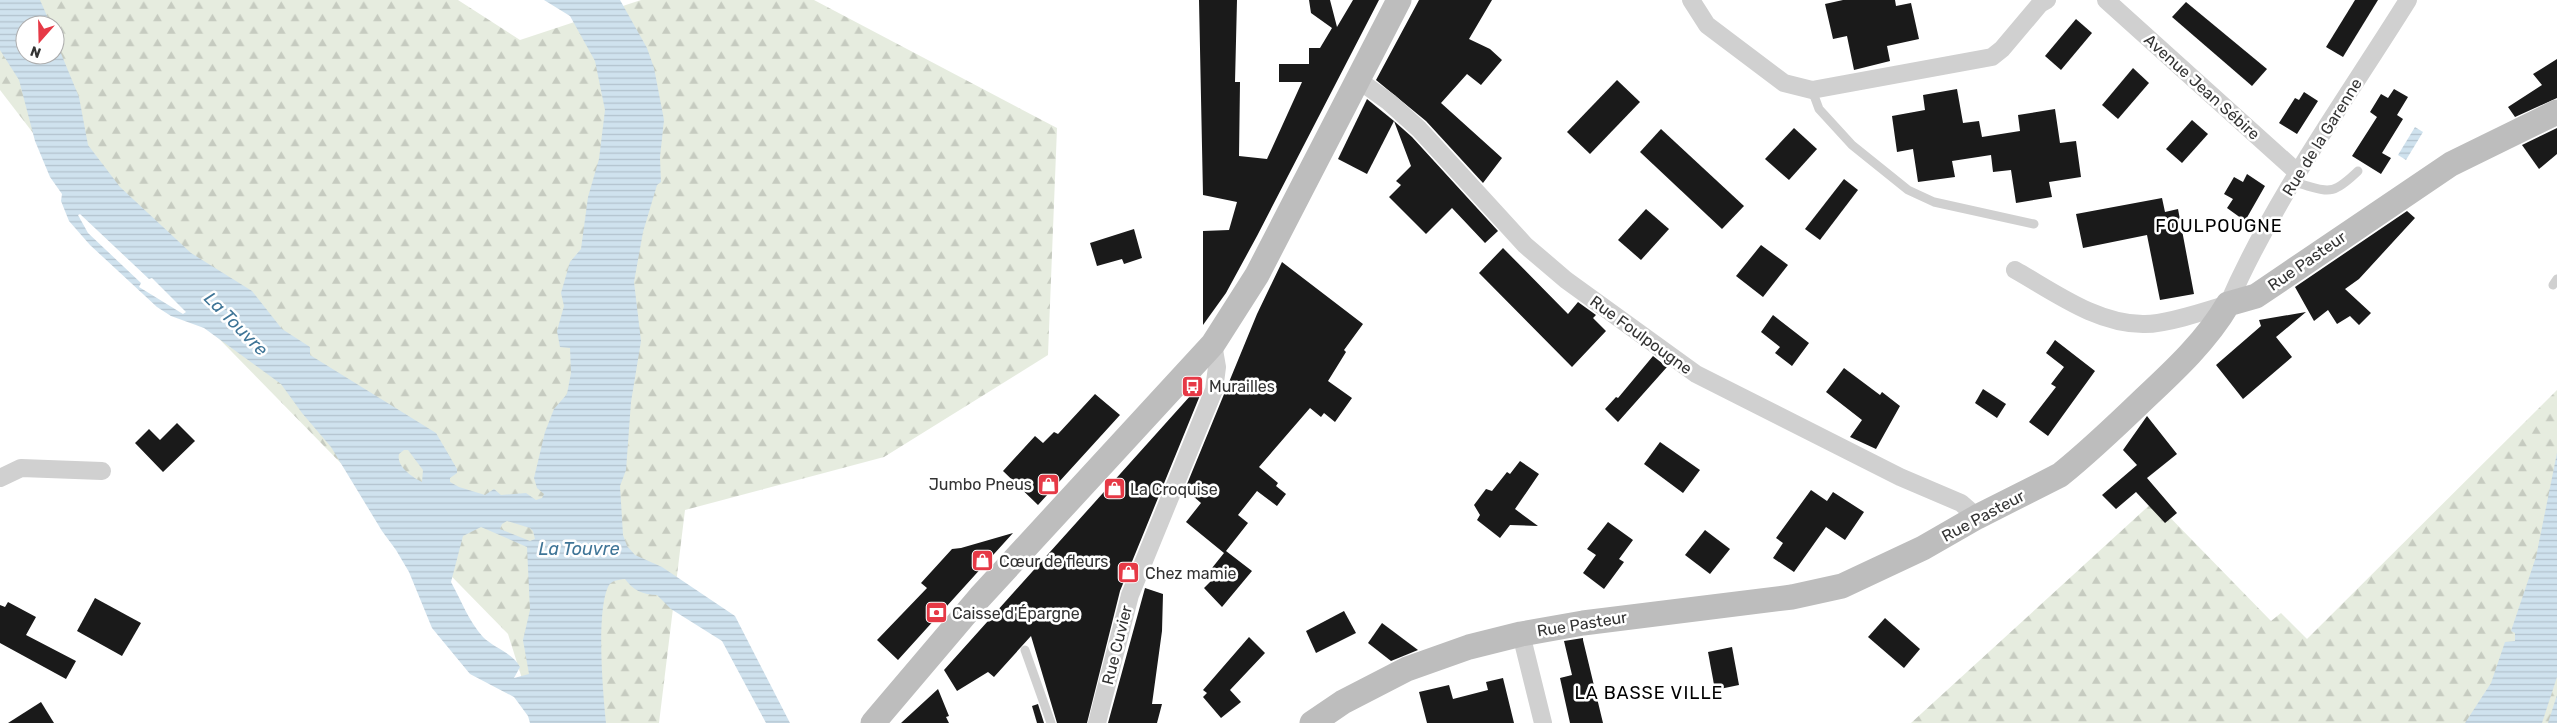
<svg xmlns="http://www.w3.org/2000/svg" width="2557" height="723" font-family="Rubik,sans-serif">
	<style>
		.forest { fill: url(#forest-firs); fill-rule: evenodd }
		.water { fill: url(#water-rules); fill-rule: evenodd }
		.building { fill: #1a1a1a }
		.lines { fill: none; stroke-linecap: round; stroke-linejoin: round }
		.lane { stroke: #d0d0d0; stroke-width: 9 }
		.street { stroke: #d0d0d0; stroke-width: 18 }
		.secondary { stroke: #bdbdbd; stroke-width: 25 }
		.labels { text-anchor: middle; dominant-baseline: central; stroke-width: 5; stroke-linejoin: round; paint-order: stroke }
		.street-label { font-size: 16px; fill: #333; stroke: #fff }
		.poi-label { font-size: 16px; fill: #333; stroke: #fff; text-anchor: start }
		.neighbourhood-label { font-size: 18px; letter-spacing: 1px; fill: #000; stroke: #fff }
		.water-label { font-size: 18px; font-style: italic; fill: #3f7597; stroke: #fff }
	</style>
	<defs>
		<pattern id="forest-firs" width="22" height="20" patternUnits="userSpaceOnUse" patternTransform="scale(1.25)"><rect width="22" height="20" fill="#e6ecdf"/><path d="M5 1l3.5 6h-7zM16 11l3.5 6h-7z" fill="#c6cbc0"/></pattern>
		<pattern id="water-rules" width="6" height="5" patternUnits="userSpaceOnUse" patternTransform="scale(1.25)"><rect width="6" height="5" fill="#cfe2ee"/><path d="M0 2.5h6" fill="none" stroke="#b2c2cd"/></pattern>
	</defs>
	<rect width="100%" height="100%" fill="#fff"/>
	<g class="forest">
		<path d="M0,0H458L520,40L641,0H814L1057,128L1048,355L884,457L685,510L659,723H536L508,634L90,207L0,90ZM25,25H55V55H25Z"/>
		<path d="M2557,390V723H1911L2154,501L2271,621L2281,613L2307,639Z"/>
	</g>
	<g class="water">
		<path d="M0,0H40L51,25H25V55H55V39L79,97L88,145L120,187L191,253L252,291L282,329L310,347V355L436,433L457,469V473L450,478V482L459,487L485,495L494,489L501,495L526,493L536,500L542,498L544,494L537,488L534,478L545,432L554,409L567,394L571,373L570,348L560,347L557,331L564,306L561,293L570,262L581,249L588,197L599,159L605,110L595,61L570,16L544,0H620L647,48L654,68L664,120L660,157L661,182L657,185L643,232L634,282L641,341L631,402L626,470L620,486L623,535L627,546L635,555L662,567L735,616L790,723H766L722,641L671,609L657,595C643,595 633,590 625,579C618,580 611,580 608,587C596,613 603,693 606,723H530L528,716L514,697L470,674L432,628L409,572L396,550L382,531L331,447L302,413L281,384L204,328L171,316L157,307L90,245L69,221L61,201L62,194L50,177L35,141L19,80L0,50ZM80,214L149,279L152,278L186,312L183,314L139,287L141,283L88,233L78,215ZM404,450H408L423,470L422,482C412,477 396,466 399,454ZM507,521L530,528L533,531L535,539L530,541L500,529L502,524ZM481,527L527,547L530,610L523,640L529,674L514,678L520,667C513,653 494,648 483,637C469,622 461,600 451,582L463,536Z"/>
		<path d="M2415,127L2423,132L2406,160L2398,155Z"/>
		<path d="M2557,453V677L2542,723H2465L2491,683L2505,642L2515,641V633L2511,631L2536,557Z"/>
		<path d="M2557,695V723H2548Z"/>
	</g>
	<g class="building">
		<path d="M1199,0H1237L1235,82H1240L1239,156L1267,159L1302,82H1279V64H1309V48H1320L1332,28L1311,13L1309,0H1330L1337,27L1353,0H1379L1257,236L1226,293L1203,325V231L1229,230L1237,202L1203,195Z"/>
		<path d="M1419,0H1492L1469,39L1490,49L1502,60L1481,85L1467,74L1441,103L1502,158L1483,183L1426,121L1376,80Z"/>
		<path d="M1843,0H1895L1896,6L1911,3L1919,39L1887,46L1890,61L1854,70L1847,36L1833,39L1825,4Z"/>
		<path d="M2355,0H2378L2343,57L2326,47Z"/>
		<path d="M2186,2L2267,69L2252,86L2172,17Z"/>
		<path d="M2076,19L2092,33L2061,70L2045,56Z"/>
		<path d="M2557,59V98L2515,117L2508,107L2542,85L2533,74Z"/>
		<path d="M2133,68L2149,83L2118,119L2102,105Z"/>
		<path d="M1617,80L1640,102L1590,154L1567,132Z"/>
		<path d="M1957,89L1963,123L1979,121L1982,137L2020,131L2018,115L2055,109L2060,143L2076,141L2081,177L2049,182L2052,197L2016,203L2011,170L1993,172L1991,155L1952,161L1955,177L1918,182L1913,149L1897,152L1892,116L1925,110L1923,95Z"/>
		<path d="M2394,89L2408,97L2397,115L2403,119L2382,153L2391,158L2381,174L2352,156L2377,117L2370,112L2381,94L2388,98Z"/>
		<path d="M2304,92L2318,101L2297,134L2279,123L2295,98L2299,100Z"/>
		<path d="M1367,99L1394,121L1367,174L1338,159Z"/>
		<path d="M2192,120L2208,134L2182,163L2166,149Z"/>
		<path d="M1394,121L1412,137L1498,231L1485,243L1452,208L1426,234L1389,197L1401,185L1396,181L1411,166Z"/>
		<path d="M1794,128L1817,149L1789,180L1765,159Z"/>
		<path d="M2557,128V154L2539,169L2522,145Z"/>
		<path d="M1661,129L1744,206L1722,229L1640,152Z"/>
		<path d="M2247,174L2265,186L2245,221L2227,208L2233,199L2224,194L2234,177L2243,182Z"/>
		<path d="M1844,179L1858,190L1820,240L1805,229Z"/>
		<path d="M2162,198L2165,212L2178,209L2194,294L2160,300L2147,235L2083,248L2076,214Z"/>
		<path d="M1646,209L1669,229L1641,260L1618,240Z"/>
		<path d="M2407,211L2415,218L2359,279L2345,289L2371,313L2359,325L2350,316L2337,324L2328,310L2314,321L2295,287Z"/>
		<path d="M1134,229L1142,258L1124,264L1122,259L1097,266L1090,243Z"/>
		<path d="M1761,245L1788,265L1763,297L1736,276Z"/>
		<path d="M1503,248L1568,314L1578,302L1596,315L1593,318L1606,331L1572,367L1479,273Z"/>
		<path d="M1282,262L1363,324L1344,350L1346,352L1328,381L1352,398L1335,422L1324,413L1321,417L1310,408L1259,467L1278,483L1276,486L1286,494L1277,506L1257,491L1238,515L1248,523L1226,551L1252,571L1222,607L1204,588L1214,578L1208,573L1224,553L1186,522L1201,503L1185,489L1257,314Z"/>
		<path d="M2306,312L2276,337L2292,357L2243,399L2216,365L2261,326L2259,320Z"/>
		<path d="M1773,315L1809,343L1792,366L1775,353L1780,347L1761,332Z"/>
		<path d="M2055,340L2095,371L2048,436L2029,422L2056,387L2051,384L2064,367L2046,353Z"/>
		<path d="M1653,356L1667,367L1618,422L1605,409L1616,397L1618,398Z"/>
		<path d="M1844,368L1880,395L1882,392L1900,406L1876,449L1850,437L1862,420L1826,392Z"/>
		<path d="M1200,385L1203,388L1120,591L1087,723H1057L1031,636L994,677L988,672L957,691L944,670Z"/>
		<path d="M1983,389L2006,404L1997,418L1975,403Z"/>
		<path d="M1095,394L1120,415L1038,505L1003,471L1035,436L1043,443L1054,432L1058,434Z"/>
		<path d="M2147,416L2177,454L2147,478L2177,513L2165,523L2136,492L2116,509L2102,495L2137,465L2123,450Z"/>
		<path d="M177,423L195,441L163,472L135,443L149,429L160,440Z"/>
		<path d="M1660,442L1700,470L1683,493L1644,464Z"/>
		<path d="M1520,461L1539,474L1515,509L1538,526L1510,525L1500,538L1477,520L1480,515L1474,505L1486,489L1492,491L1507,472L1510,474Z"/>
		<path d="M1811,490L1827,501L1833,492L1864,512L1845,540L1826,527L1794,572L1773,558L1783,543L1776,538Z"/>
		<path d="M1608,522L1633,540L1619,559L1624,562L1604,589L1583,573L1596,555L1587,549Z"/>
		<path d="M1705,530L1730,549L1710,574L1685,555Z"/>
		<path d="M1013,533L898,660L877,640L927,588L921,583L952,549L961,548Z"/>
		<path d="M1145,588L1163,594L1162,631L1152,704H1162L1157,723H1108Z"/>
		<path d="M95,598L141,623L122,656L77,631Z"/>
		<path d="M8,602L36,617L26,635L76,661L66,679L0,643V605L5,607Z"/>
		<path d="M1344,611L1356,633L1316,653L1306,631Z"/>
		<path d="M1885,618L1920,649L1904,668L1868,637Z"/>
		<path d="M1382,623L1418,650L1391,661L1368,643Z"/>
		<path d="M1249,637L1265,653L1230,690L1241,702L1221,718L1203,697L1207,693L1203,690Z"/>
		<path d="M1583,638V640L1603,723H1570L1560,678L1572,675L1564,641Z"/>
		<path d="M1732,647L1739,685L1715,690L1708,652Z"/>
		<path d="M1503,678L1514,723H1427L1419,692L1449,685L1453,699L1488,690L1486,682Z"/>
		<path d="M938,689L949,716L946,717L949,723H901Z"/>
		<path d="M41,702L54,723H8Z"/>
		<path d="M1038,704L1044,723H1037L1032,706Z"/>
	</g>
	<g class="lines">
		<g class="lane">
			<path d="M1812,90L1819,109L1852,145L1908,190L1934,202L2034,224"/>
			<path d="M2293,182C2329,191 2330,198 2358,171"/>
			<path d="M2553,285L2557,279"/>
			<path d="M1025,650L1051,723"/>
		</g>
		<g class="street">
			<path d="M1691,0L1707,25L1784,83L1812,90L1992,57L2002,49L2040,4L2047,0"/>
			<path d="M2106,0L2298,173"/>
			<path d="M1357,79L1389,102L1419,129L1525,245L1566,280L1696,374L1900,477L1961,503L1977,517"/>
			<path d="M2015,270C2054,292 2098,325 2145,324C2167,324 2206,311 2228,304C2274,198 2347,98 2408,0"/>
			<path d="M0,478L21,468L102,471"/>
			<path d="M1521,634L1543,723"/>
			<path d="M1097,723L1130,595L1214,390L1217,367L1213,344"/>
		</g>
		<g class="secondary">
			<path d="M873,723L980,597L1213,344L1257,275L1399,0"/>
			<path d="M1312,723L1343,702L1407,669L1469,647L1521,634L1583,623L1792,597L1842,586L1923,548L1977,517L2060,475C2090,451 2117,425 2145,398C2175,370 2207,340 2228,304L2256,296L2451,164L2557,112"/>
		</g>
	</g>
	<defs>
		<symbol id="bus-square" viewBox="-11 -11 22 22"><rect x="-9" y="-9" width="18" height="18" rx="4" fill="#e63946" stroke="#fff"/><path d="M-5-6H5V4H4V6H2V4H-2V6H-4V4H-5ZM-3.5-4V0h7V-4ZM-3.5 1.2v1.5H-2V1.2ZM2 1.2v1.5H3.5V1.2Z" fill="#fff"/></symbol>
		<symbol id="shop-square" viewBox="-11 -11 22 22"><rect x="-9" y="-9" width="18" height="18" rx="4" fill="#e63946" stroke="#fff"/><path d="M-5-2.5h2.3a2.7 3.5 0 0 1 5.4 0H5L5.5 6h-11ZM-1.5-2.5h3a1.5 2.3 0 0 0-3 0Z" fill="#fff"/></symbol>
		<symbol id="bank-square" viewBox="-11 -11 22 22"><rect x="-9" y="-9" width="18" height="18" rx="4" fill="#e63946" stroke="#fff"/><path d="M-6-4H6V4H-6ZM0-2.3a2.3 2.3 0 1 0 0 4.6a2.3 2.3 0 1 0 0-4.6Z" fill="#fff"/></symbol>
	</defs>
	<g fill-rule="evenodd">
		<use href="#bus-square" x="1180" y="374" width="25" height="25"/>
		<use href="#shop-square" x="1036" y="472" width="25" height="25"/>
		<use href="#shop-square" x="1102" y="476" width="25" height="25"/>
		<use href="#shop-square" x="970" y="548" width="25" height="25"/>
		<use href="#shop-square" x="1116" y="560" width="25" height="25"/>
		<use href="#bank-square" x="924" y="600" width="25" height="25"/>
	</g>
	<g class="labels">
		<g class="street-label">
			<text transform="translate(2202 87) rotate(42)">Avenue Jean Sébire</text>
			<text transform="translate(2322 137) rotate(-58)">Rue de la Garenne</text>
			<text transform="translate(2307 261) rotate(-35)">Rue Pasteur</text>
			<text transform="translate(1641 335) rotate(36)">Rue Foulpougne</text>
			<text transform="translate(1983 516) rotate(-28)">Rue Pasteur</text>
			<text transform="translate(1582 624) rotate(-9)">Rue Pasteur</text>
			<text transform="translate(1117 645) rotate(-76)">Rue Cuvier</text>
		</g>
		<g class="poi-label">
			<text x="1209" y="386">Murailles</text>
			<text x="1032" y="484" text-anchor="end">Jumbo Pneus</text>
			<text x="1130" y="489">La Croquise</text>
			<text x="999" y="561">Cœur de fleurs</text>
			<text x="1145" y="573">Chez mamie</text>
			<text x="952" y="613">Caisse d'Épargne</text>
		</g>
		<g class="neighbourhood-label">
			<text x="2219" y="226">FOULPOUGNE</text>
			<text x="1649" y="693">LA BASSE VILLE</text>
		</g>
		<g class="water-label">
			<text transform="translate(236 324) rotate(45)">La Touvre</text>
			<text x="579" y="549">La Touvre</text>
		</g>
	</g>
	<g transform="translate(40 40) rotate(200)"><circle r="24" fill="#ffffff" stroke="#adadad"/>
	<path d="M0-4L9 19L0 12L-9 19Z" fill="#e63946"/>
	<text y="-8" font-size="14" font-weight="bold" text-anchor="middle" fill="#333333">N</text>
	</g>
</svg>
